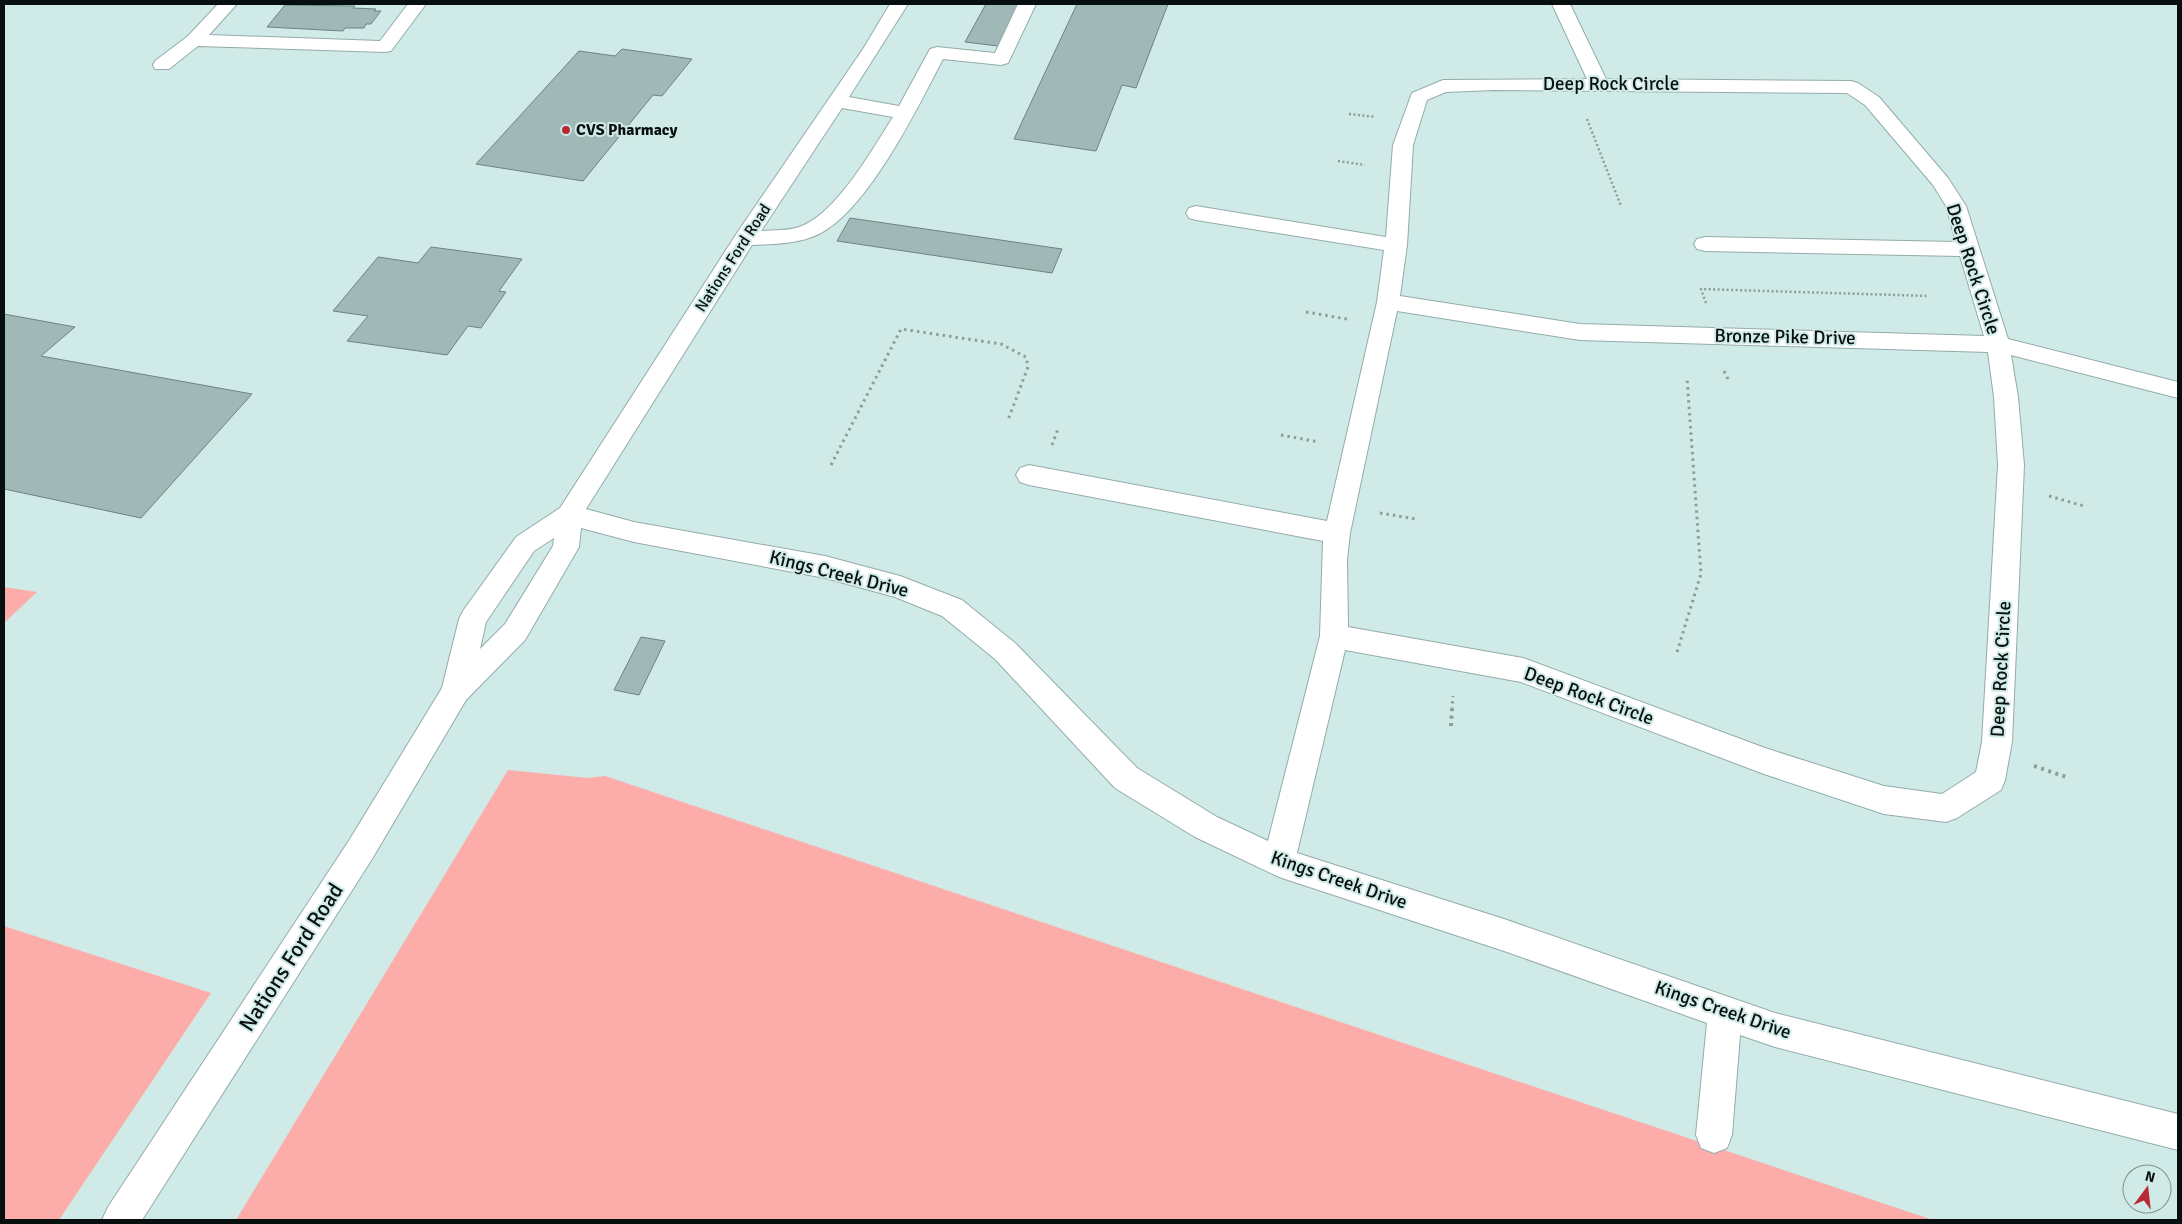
<svg xmlns="http://www.w3.org/2000/svg" width="2182" height="1224" font-family="Signika,sans-serif">
	<style>
		.green { fill: #fdada9 }
		.building { fill: #a0b9b7; stroke: #6c8482 }
		.lines { fill: none; stroke-linecap: round; stroke-linejoin: round }
		.minor-casing { stroke: #93acaa; stroke-width: 2 }
		.path-far2 { stroke: #8a9f9c; stroke-width: 2.5; stroke-dasharray: 2 2.5; stroke-linecap: butt }
		.path-far1 { stroke: #8a9f9c; stroke-width: 3; stroke-dasharray: 2.5 4; stroke-linecap: butt }
		.path { stroke: #8a9f9c; stroke-width: 4; stroke-dasharray: 3 4.5; stroke-linecap: butt }
		.minor { fill: #fff; fill-rule: evenodd }
		.poi-dot { fill: #b92834; stroke: #d0eae7; stroke-width: 2 }
		.labels { text-anchor: middle; dominant-baseline: central; stroke-width: 4; stroke-linejoin: round; paint-order: stroke }
		.far-poi-label { font-size: 16px; font-weight: bold; fill: #07100f; stroke: #d0eae7; text-anchor: start }
		.far-street-label { font-size: 16px; fill: #07100f; stroke: #d0eae7 }
		.street-label { font-size: 19px; fill: #07100f; stroke: #d0eae7 }
		.near-street-label { font-size: 22px; fill: #07100f; stroke: #d0eae7 }
	</style>
	<rect width="100%" height="100%" fill="#d0eae7"/>
	<g class="green">
		<path d="M4,587L37,592L4,623Z"/>
		<path d="M508,770L588,778L605,776L1933,1220H236Z"/>
		<path d="M4,926L211,993L59,1220H4Z"/>
	</g>
	<g class="building">
		<path d="M986,4H1020L998,46L965,42Z"/>
		<path d="M1077,4H1168L1136,88L1122,85L1096,151L1014,139Z"/>
		<path d="M285,5L355,6L353,8L376,9L374,11H381L371,24H366L364,28H345L343,31L267,27Z"/>
		<path d="M622,49L692,59L662,96L653,95L583,181L476,164L579,51L615,56Z"/>
		<path d="M850,218L1062,249L1052,273L837,241Z"/>
		<path d="M431,247L522,259L499,291L506,292L481,328L468,326L447,355L347,341L368,316L333,311L378,257L418,263Z"/>
		<path d="M4,314L75,327L41,356L252,394L141,518L4,489Z"/>
		<path d="M641,637L665,641L639,695L614,690Z"/>
	</g>
	<g class="lines">
		<defs>
			<g id="minor">
				<path d="M218,4H237L209,35L380,41L408,4H426L391,51L385,52L198,46L169,69H155L153,65L155,61L188,36Z"/>
				<path d="M890,4H908L849,97L899,106L930,49L937,47L995,53L1018,4H1036L1008,63L1001,65L943,59C918,107 868,210 819,234C799,244 774,244 752,245L586,509L634,522L825,556L900,576L962,600L1015,643L1137,768L1217,817L1268,841L1320,636L1323,541L1029,485L1020,482L1016,475L1020,468L1029,465L1327,521L1377,302L1384,250L1196,220L1189,218L1186,213L1189,208L1196,206L1386,237L1393,145L1412,93L1443,80L1587,79L1552,4H1570L1606,79L1851,81L1858,83L1879,97L1948,178L1966,206L2008,339L2178,382V398L2011,355L2018,397L2024,465L2012,742L2005,780L2001,790L1957,818L1946,822L1884,814L1764,774L1521,682L1345,650L1297,853L1504,919L1775,1013L2178,1114V1150L1775,1047L1740,1035L1732,1135L1727,1148L1714,1153L1701,1148L1696,1135L1707,1023L1504,951L1279,877L1195,837L1115,788L995,659L942,616L895,597L825,578L634,542L581,528L579,547L525,640L466,700L372,859L142,1220H102L108,1207L350,839L442,688L459,619L463,611L516,537L560,508L737,233L863,49ZM1493,90L1847,93L1865,105L1933,185L1946,206L1956,242L1705,237L1697,239L1694,244L1697,249L1705,251L1960,256L1984,336L1580,324L1400,296L1407,245L1413,145L1427,100L1446,92ZM842,108L893,117C873,148 836,215 799,227C787,231 773,230 761,231ZM1397,311L1580,340L1988,352L1994,397L1998,465L1982,742L1976,772L1942,794L1884,786L1765,748L1523,658L1348,627L1347,560L1350,533ZM554,538L553,546L505,624L480,649L486,622L534,551Z"/>
			</g>
		</defs>
		<use href="#minor" class="minor-casing"/>
		<g class="path-far2">
			<path d="M1349,114L1375,117"/>
			<path d="M1587,119L1621,206"/>
			<path d="M1338,161L1365,165"/>
			<path d="M1706,303L1701,289L1929,296"/>
		</g>
		<g class="path-far1">
			<path d="M1306,312L1347,319"/>
			<path d="M1724,371L1728,379"/>
			<path d="M1281,435L1319,442"/>
			<path d="M1052,445L1058,429"/>
			<path d="M831,465L901,329L1001,344L1026,357L1028,367L1008,420"/>
			<path d="M2049,496L2084,506"/>
			<path d="M1380,513L1416,519"/>
			<path d="M1677,652L1701,574L1687,378"/>
			<path d="M1452,710L1453,696"/>
		</g>
		<g class="path">
			<path d="M1451,726L1452,709"/>
			<path d="M2034,766L2069,778"/>
		</g>
		<use href="#minor" class="minor"/>
	</g>
	<circle class="poi-dot" cx="566" cy="130" r="5"/>
	<g class="labels">
		<g class="far-poi-label">
			<text x="576" y="130">CVS Pharmacy</text>
		</g>
		<g class="far-street-label">
			<text transform="translate(733 258) rotate(-57)">Nations Ford Road</text>
		</g>
		<g class="street-label">
			<text x="1611" y="84">Deep Rock Circle</text>
			<text transform="translate(1973 269) rotate(72)">Deep Rock Circle</text>
			<text transform="translate(1785 337) rotate(1)">Bronze Pike Drive</text>
			<text transform="translate(839 574) rotate(14)">Kings Creek Drive</text>
			<text transform="translate(2001 669) rotate(-87)">Deep Rock Circle</text>
			<text transform="translate(1589 696) rotate(20)">Deep Rock Circle</text>
			<text transform="translate(1339 880) rotate(19)">Kings Creek Drive</text>
			<text transform="translate(1723 1010) rotate(19)">Kings Creek Drive</text>
		</g>
		<g class="near-street-label">
			<text transform="translate(291 957) rotate(-57)">Nations Ford Road</text>
		</g>
	</g>
	<rect width="2182" height="1224" fill="none" stroke="#07100f" stroke-width="10"/>
	<g transform="translate(2147 1189) rotate(15)"><circle r="24" fill="#d0eae7" stroke="#809391"/>
	<path d="M0-4L9 19L0 12L-9 19Z" fill="#b92834"/>
	<text y="-8" font-size="14" font-weight="bold" text-anchor="middle" fill="#07100f">N</text>
	</g>
</svg>
